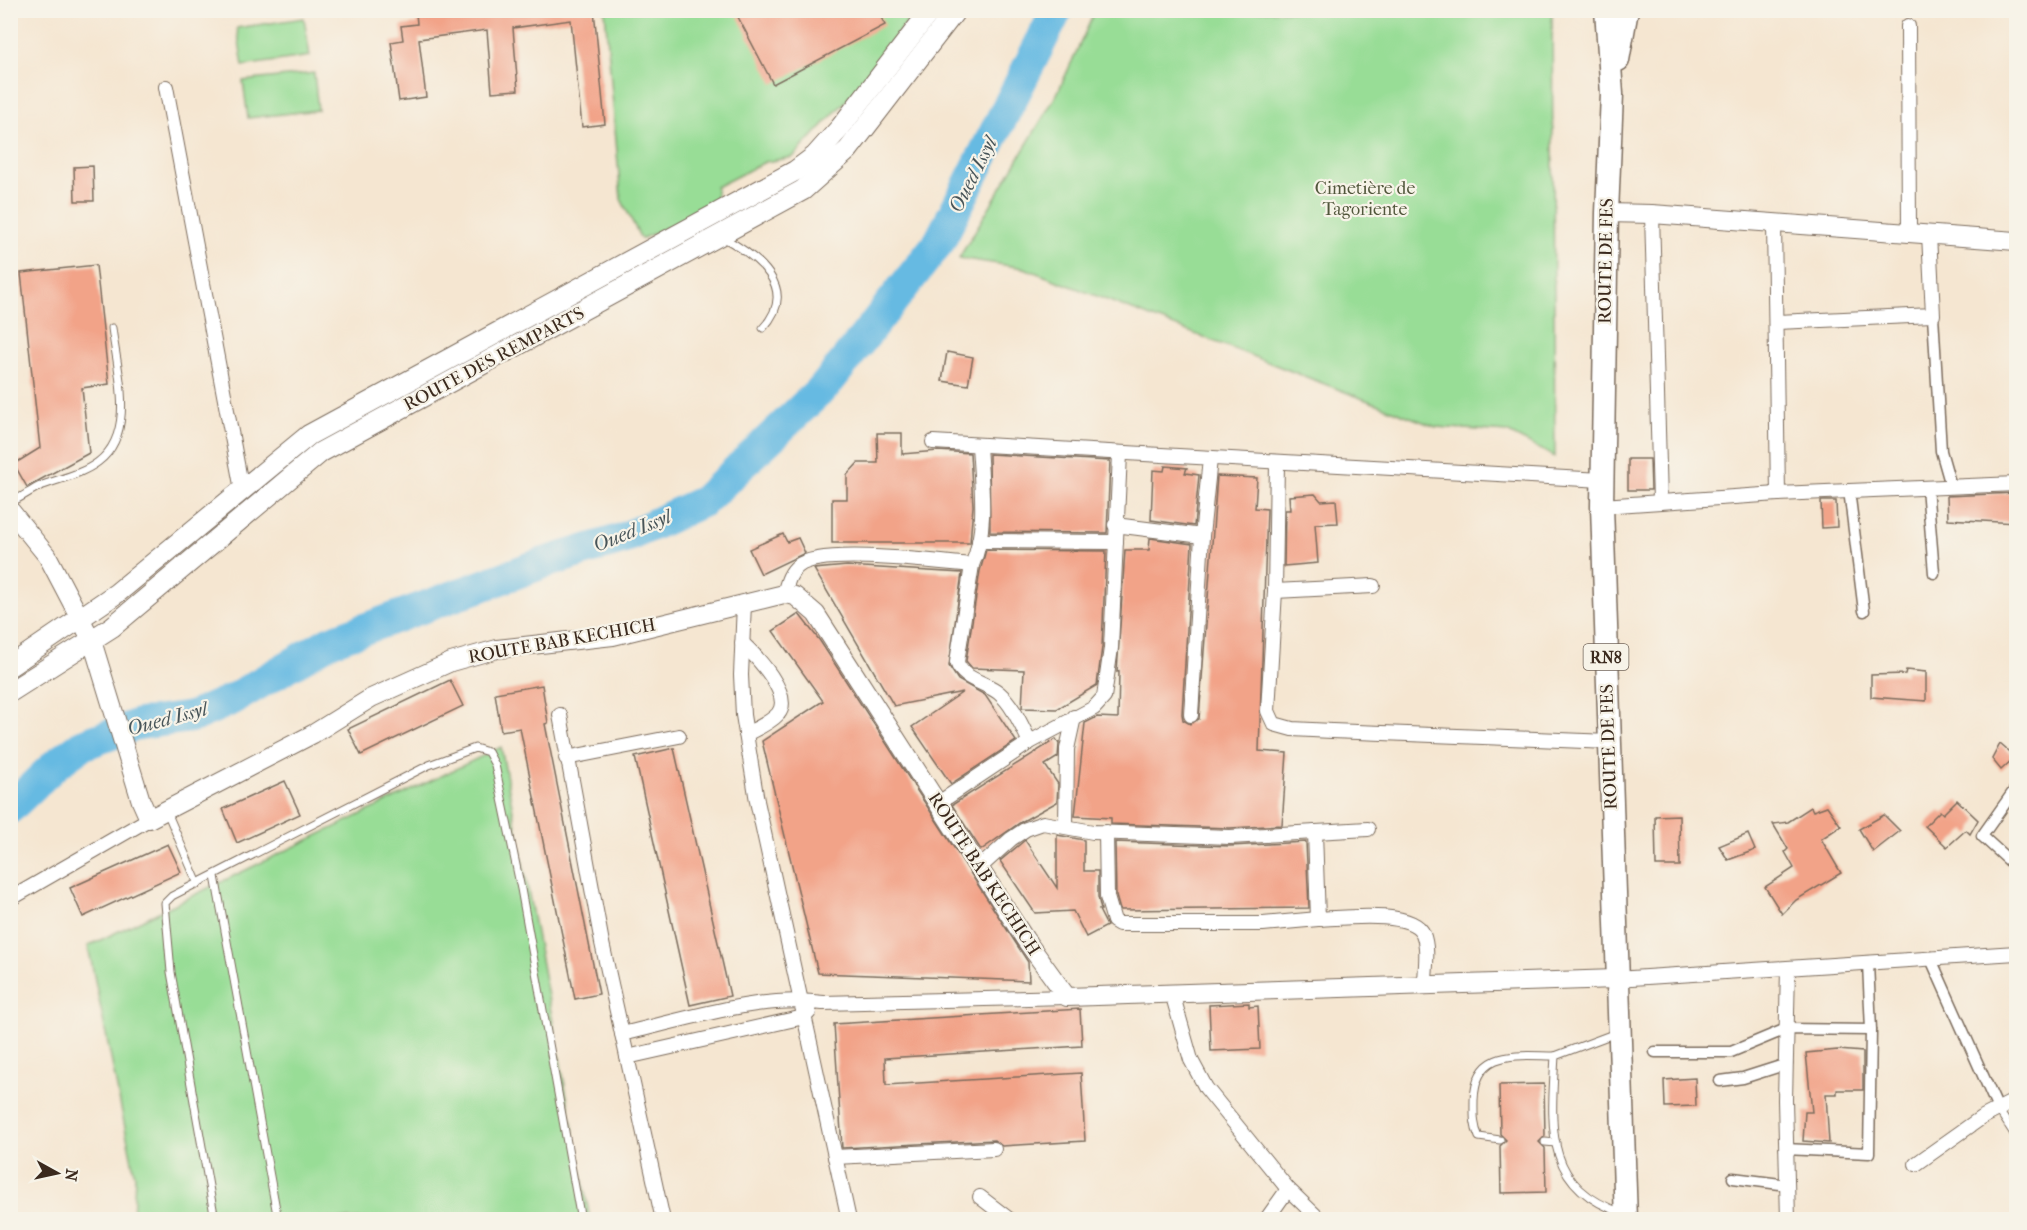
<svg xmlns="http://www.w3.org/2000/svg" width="2027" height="1230" font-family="'IM FELL French Canon',serif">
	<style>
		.green { fill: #98dd96; stroke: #6a845a; stroke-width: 1.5 }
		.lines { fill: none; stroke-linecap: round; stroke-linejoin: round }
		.river { stroke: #66bae2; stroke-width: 32 }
		.building { fill: #f2a388 }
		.service-casing { stroke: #7c6c5d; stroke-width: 9 }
		.pedestrian-casing { stroke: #7c6c5d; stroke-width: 13 }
		.minor-casing { stroke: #7c6c5d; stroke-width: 16 }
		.tertiary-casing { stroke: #7c6c5d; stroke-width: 20 }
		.secondary-casing { stroke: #7c6c5d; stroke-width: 22 }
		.primary-casing { stroke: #7c6c5d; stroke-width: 25 }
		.service { stroke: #fff; stroke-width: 7 }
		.pedestrian { stroke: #fff; stroke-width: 10 }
		.minor { stroke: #fff; stroke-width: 14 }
		.tertiary { stroke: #fff; stroke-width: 18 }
		.secondary { stroke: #fff; stroke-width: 20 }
		.primary { stroke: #fff; stroke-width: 22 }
		.labels { text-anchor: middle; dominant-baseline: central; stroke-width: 4.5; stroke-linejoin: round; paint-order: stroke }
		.shield { fill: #f7f3e8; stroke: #73665b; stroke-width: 1.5 }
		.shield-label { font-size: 16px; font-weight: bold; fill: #3b2a1e }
		.park-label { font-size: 18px; fill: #52573c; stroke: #f7f3e8 }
		.street-label { font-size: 18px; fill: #3b2a1e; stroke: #f7f3e8 }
		.water-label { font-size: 20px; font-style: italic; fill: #485559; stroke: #f7f3e8 }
	</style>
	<rect width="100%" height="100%" fill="#f7f3e8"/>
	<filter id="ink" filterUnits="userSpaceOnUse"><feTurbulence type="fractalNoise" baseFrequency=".0167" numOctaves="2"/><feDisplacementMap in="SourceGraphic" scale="12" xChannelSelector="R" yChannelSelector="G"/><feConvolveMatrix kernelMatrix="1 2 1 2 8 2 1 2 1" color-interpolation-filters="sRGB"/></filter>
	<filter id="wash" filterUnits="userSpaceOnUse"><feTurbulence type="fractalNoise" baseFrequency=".008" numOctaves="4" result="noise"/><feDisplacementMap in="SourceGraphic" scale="24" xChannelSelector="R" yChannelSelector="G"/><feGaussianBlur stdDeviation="1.35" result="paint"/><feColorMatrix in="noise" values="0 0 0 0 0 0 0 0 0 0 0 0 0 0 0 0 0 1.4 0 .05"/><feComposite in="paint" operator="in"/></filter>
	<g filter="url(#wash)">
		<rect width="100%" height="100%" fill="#f5e6d1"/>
		<g class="green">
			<path d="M605,11H915L859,87L793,157L765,162L716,187L717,205L641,239L621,199Z"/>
			<path d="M1095,11H1552L1555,457L1507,432L1436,427L1024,268L959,258L1057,94Z"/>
			<path d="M304,18L310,56L243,66L237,28Z"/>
			<path d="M314,73L318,110L248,118L243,81Z"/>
			<path d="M501,747L590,1219H133L135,1176L88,946Z"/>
		</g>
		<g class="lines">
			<path class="river" d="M10,808L56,764L82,745L139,724L192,717L233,699L329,642L541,564L622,539L704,501L826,385L939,242L1057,10"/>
		</g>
		<g id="blocks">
			<g class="building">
				<path d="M436,10H594L605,124L582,127L571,20L513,28L518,90L492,92L487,30L419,39L426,97L399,101L391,42L403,40L401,26L417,24L416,13Z"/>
				<path d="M746,10H877L885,25L773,84L737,15Z"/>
				<path d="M93,166L94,201H75L74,167Z"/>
				<path d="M96,265L109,384L82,388L89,453L27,487L14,464L40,448L21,273Z"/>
				<path d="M947,352L973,357L968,385L942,381Z"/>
				<path d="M877,433H902V454L938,451L970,453L973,506L970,543H832V499H847V475L858,463H878Z"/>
				<path d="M989,454L1110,461L1107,533L990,532Z"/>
				<path d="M1628,459H1650L1651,490H1628Z"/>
				<path d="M1165,466L1187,468L1185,473L1199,475L1194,526L1151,520L1153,470L1164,471Z"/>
				<path d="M1217,476L1257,478L1255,508L1267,509L1259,751L1287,753L1282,825L1230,828L1111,824V818L1075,816L1085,723L1097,717L1118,718L1119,671L1117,672L1125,550H1149L1150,538L1192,544L1182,714L1183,720L1190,724L1199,719Z"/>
				<path d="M2016,493V523L1948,519L1947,496Z"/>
				<path d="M1315,494L1321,501L1336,500L1338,523L1315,524L1318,563L1284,566L1285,510H1290L1289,496Z"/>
				<path d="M1821,501H1836L1837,527L1822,528Z"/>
				<path d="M783,534L787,542L798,538L805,553L761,574L749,549Z"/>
				<path d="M986,550L1106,551L1102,647L1097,685L1057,709L1022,708L1024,670L972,668L966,661L980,571Z"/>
				<path d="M847,566L962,573L949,666L958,680L985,695L1016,741L951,784L912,727L963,692L894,706L814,569Z"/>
				<path d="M799,614L820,641L1028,962L1029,981L818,973L762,741L823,701L773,631Z"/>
				<path d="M1906,670L1926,672V701L1871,697V675L1905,674Z"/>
				<path d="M450,680L463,706L361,755L348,729Z"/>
				<path d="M542,685L548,723L545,724L599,994L575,999L520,728L501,731L495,693Z"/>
				<path d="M1056,739L1059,744L1058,757L1045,765L1058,784L1057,802L1021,822L981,850L952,805Z"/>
				<path d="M2000,744L2015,757L2001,770L1992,759Z"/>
				<path d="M674,748L730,996L690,1005L635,757Z"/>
				<path d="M285,781L300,814L237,843L223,809Z"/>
				<path d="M1957,800L1978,820L1970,834L1966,830L1947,847L1925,826L1940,811L1943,814Z"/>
				<path d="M1827,806L1841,826L1821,839L1841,873L1796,900L1782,914L1765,887L1794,868L1785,852L1788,849L1773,824L1788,822L1811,807L1813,811Z"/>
				<path d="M1679,815L1680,866H1656L1655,816Z"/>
				<path d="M1884,815L1900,831L1873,852L1859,829Z"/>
				<path d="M1748,834L1755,850L1728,860L1719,846Z"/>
				<path d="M1057,835L1084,840V871H1098V897L1101,910H1099L1107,926L1086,937L1073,911L1035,913L1000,861L1025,840L1057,888Z"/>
				<path d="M1115,842L1230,846L1306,842L1309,908L1120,910L1116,896Z"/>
				<path d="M168,844L181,872L83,917L70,888Z"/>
				<path d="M1249,1003V1007L1258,1006L1260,1049L1211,1051L1209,1005Z"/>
				<path d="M1080,1009L1082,1046L885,1058L886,1085L1081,1073L1085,1141L1002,1146L994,1140L842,1148L834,1024Z"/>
				<path d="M1838,1050L1863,1052V1090H1837V1094H1826L1829,1143L1803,1141L1805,1112H1812L1806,1053Z"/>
				<path d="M1695,1078L1696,1106L1665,1107L1664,1080Z"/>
				<path d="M1544,1084L1545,1136L1539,1142L1545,1148L1546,1192L1501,1193L1500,1146L1506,1140L1500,1134L1499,1085Z"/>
			</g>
		</g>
	</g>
	<g filter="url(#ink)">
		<use href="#blocks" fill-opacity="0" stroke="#7c6c5d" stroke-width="1.5"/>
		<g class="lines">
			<defs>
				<g id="service">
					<path d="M722,237C757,256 800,288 763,328"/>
					<path d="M10,503C20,498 29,492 38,487C57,479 81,475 98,462C137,433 117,370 112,328"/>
					<path d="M167,812L198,884"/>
					<path d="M215,876L278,1220"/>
					<path d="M1616,1033L1555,1056C1551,1126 1543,1187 1623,1213"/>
					<path d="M1998,1109L2016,1137"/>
					<path d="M1500,1140L1479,1137C1473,1125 1474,1113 1474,1100C1476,1048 1516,1056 1555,1056"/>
					<path d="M1545,1142L1556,1143"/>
					<path d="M215,1220L171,972L165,903L172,896L429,765L475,748L488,752L495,765L521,889L581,1220"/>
				</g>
				<g id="pedestrian">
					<path d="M1933,315L1941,451L1951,486"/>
					<path d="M1927,487L1934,573"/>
					<path d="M1849,490L1864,611"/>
					<path d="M2016,788L1982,836L2016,867"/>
					<path d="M1930,957L1998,1109"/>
					<path d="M1655,1052H1731L1786,1029L1871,1030"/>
					<path d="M1720,1081L1743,1078L1787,1064"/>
					<path d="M1785,1149L1869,1153L1871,1030L1868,963"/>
					<path d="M1733,1178L1788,1185"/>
				</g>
				<g id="minor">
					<path d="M1908,26L1909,232"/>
					<path d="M166,87L242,490"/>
					<path d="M1652,214L1660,501"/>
					<path d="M1774,223L1778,494"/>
					<path d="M1777,322L1933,315L1929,234"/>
					<path d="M933,442L1602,480"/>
					<path d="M979,445C981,483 988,530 972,565L957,662C962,680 986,682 999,693C1013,705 1021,725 1030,742"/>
					<path d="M1277,463L1275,591L1268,711L1274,724L1292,729L1332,731L1609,742"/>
					<path d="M1602,506L1778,494L2016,484"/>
					<path d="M1115,525L1202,536L1210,459"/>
					<path d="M979,541L1116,542"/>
					<path d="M1275,591L1373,586"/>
					<path d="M784,594C787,584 789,573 798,566C821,547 938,562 972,565"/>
					<path d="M744,603L741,675L743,715L757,801L849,1220"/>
					<path d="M742,643C755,655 794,695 778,714C770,723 756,729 746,734"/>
					<path d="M560,715L602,943L663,1220"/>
					<path d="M1191,715L1202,536"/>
					<path d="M566,758L679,736"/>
					<path d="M937,804L1030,742L1094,708L1104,697L1111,648L1120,454"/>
					<path d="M1066,826L1067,749L1074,717"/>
					<path d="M1106,832L1107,897L1114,921L1119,924H1263L1318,919"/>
					<path d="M1315,832L1318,919C1341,918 1413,909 1423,934C1429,949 1425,969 1425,985"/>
					<path d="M979,868L1011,839L1026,829L1043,823L1093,832L1230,837L1368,829"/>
					<path d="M10,899L149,819"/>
					<path d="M1788,969L1785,1100L1788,1220"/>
					<path d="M1616,979L2016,953"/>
					<path d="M1172,993L1191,1060L1206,1088L1288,1189L1320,1220"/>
					<path d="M622,1034C684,1020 760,994 823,1003L1067,997"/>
					<path d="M627,1057L804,1017L809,1012"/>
					<path d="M835,1157L994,1149"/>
					<path d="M1916,1164L1981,1118L2016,1100"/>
					<path d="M980,1197L1010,1220"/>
					<path d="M1266,1220L1288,1189"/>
				</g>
				<g id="tertiary">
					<path d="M1607,213L1652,214L2016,241"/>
					<path d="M10,510L48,557L92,641L141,801L149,819L313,734L371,698L451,662L497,649L613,636L784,594L795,596L816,614L1025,939L1067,997L1616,979"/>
				</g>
				<g id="secondary">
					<path d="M10,666L117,593L309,435L795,171L815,156L840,128L931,10"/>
					<path d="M10,692L112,627L321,452L803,190L848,150L956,10"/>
				</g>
				<g id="primary">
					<path d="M1606,10L1612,94L1607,213L1602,506L1626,1220"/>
					<path d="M1618,60L1627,10"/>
				</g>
			</defs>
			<use href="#service" class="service-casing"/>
			<use href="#pedestrian" class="pedestrian-casing"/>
			<use href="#minor" class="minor-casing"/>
			<use href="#tertiary" class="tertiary-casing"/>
			<use href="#secondary" class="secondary-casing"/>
			<use href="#primary" class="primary-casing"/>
			<use href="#service" class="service"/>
			<use href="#pedestrian" class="pedestrian"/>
			<use href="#minor" class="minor"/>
			<use href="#tertiary" class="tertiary"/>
			<use href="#secondary" class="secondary"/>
			<use href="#primary" class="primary"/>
		</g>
	</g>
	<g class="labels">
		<rect class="shield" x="1583.5" y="644" width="45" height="26" rx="4.5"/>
		<g class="shield-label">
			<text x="1606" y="657">RN8</text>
		</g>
		<g class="park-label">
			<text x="1365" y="188">Cimetière de<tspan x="1365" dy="21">Tagoriente</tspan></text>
		</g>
		<g class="street-label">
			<text transform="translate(1606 261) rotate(-89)">ROUTE DE FES</text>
			<text transform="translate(494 359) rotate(-28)">ROUTE DES REMPARTS</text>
			<text transform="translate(562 641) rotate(-10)">ROUTE BAB KECHICH</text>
			<text transform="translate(1609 747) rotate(-92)">ROUTE DE FES</text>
			<text transform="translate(984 874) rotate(57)">ROUTE BAB KECHICH</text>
		</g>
		<g class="water-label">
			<text transform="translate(973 175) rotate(-63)">Oued Issyl</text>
			<text transform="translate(632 531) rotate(-22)">Oued Issyl</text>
			<text transform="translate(167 719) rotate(-15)">Oued Issyl</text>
		</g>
	</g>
	<rect width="2027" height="1230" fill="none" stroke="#f7f3e8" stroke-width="36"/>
	<g transform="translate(57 1173) rotate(98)" stroke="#f7f3e8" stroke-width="4.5" paint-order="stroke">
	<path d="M0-4.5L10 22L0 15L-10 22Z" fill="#3b2a1e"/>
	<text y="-9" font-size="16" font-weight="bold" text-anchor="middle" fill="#3b2a1e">N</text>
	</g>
</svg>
